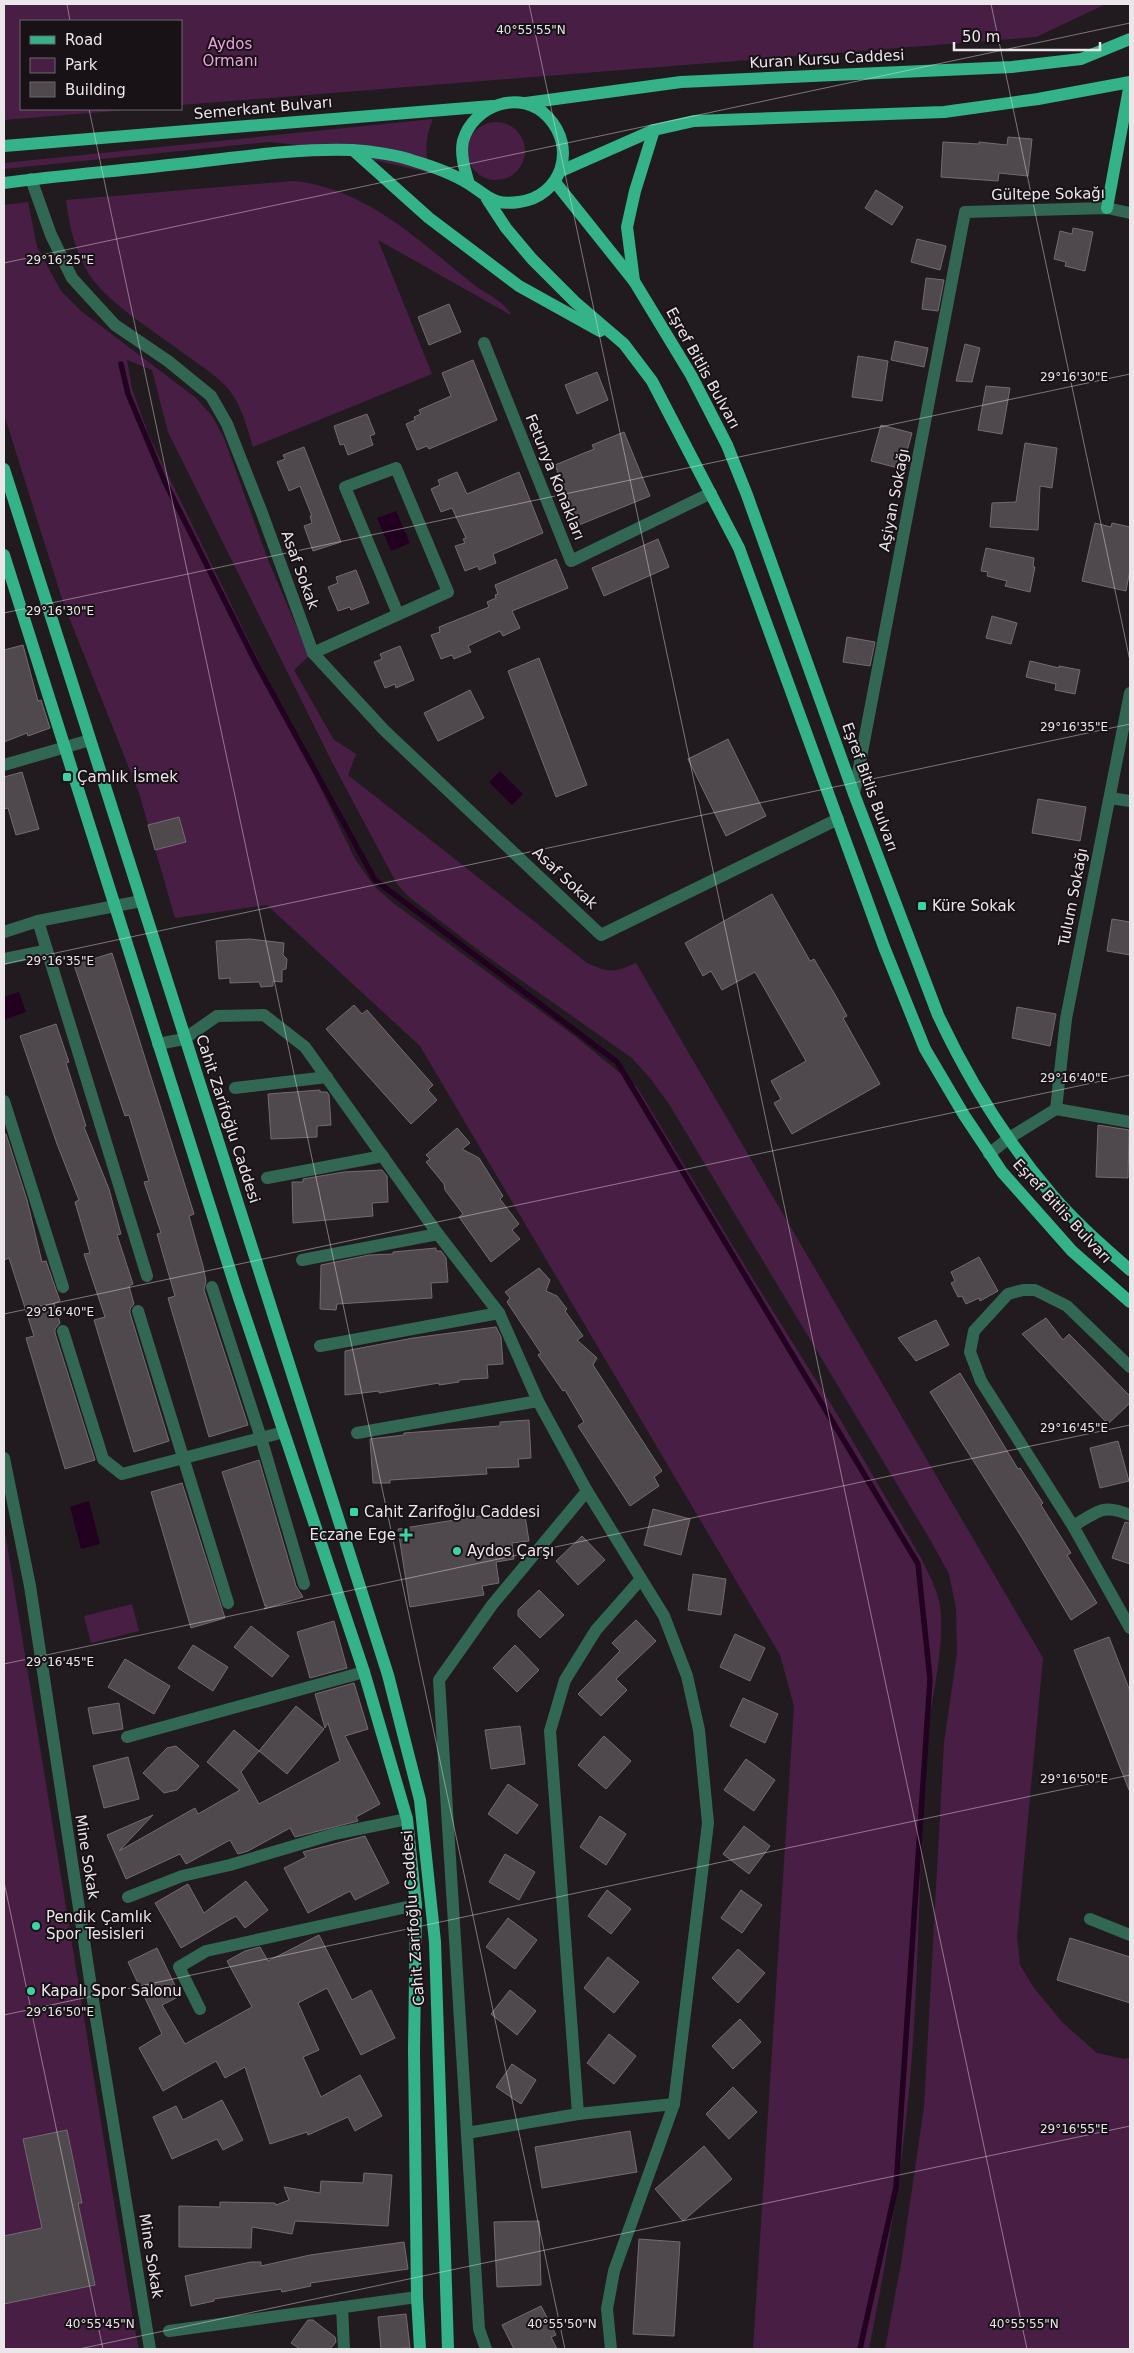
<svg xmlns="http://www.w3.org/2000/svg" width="1134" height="2353" font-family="'DejaVu Sans',sans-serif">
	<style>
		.green { fill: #491e45 }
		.water { fill: #22001f }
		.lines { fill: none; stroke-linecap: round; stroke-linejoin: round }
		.stream { stroke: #22001f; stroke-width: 5.5 }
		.building { fill: #4f484d; stroke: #726b71 }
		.minor { stroke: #326753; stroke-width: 12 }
		.major { stroke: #34b389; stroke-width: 12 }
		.ticks { fill: none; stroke: #eae6ea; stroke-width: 1; stroke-opacity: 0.45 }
		.poi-dot { fill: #3dd4a3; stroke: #181217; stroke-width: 2 }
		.labels { text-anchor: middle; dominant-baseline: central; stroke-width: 4; stroke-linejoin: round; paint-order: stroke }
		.park-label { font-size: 15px; fill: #eaa2e0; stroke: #181217 }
		.street-label { font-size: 15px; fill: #eae6ea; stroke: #181217 }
		.poi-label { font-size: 15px; fill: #eae6ea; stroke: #181217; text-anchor: start }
		.ticks-label { font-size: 12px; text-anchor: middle; fill: #eae6ea; stroke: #181217; stroke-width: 4; stroke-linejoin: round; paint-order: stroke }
	</style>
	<rect width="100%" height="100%" fill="#211b20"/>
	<g class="green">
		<path d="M4,4H1106L1036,37L181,105V21H21V109H139L4,120Z"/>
		<path d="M433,119C425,136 424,156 431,173L317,147L269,142L4,169V163Z"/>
		<circle cx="496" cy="151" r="29"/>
		<path d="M293,181C366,188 419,241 473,284C485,294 504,300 511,315L378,240L432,374L253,447C247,428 242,407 230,391C218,376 201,366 186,355C156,332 103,301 86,269C74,247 69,224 66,200Z"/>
		<path d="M28,202L37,247L61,291L81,311L196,398L212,416L224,438L268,560L309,656L294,670L334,740L356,754L348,775L587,963C610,973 613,973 636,963L1043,1658L1017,1937L1020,1965L1034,1988L1063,2023L1097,2053L1124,2059L1130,2057V2349H885L901,2264L924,2107L944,1743L957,1653L956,1608L949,1574L931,1541L669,1104L650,1078L632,1058L485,955L409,897L397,884L332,762L168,432L152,370L127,360L132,389L149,436L355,859L374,886L393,903L576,1037L637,1087L748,1271L834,1409L921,1558C928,1573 937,1589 940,1606C946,1652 927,1715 924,1762C920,1860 919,1958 912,2055C905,2154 888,2252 869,2349H753L794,1706L780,1655L420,1046L267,905L175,918L139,793L63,602L4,414V205Z"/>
		<path d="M4,1526L134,2325L139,2349H4Z"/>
		<path d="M132,1604L139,1631L91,1643L84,1616Z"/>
	</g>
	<g class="water">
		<path d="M396,511L410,543L391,551L377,518Z"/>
		<path d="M500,771L523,794L512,805L489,782Z"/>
		<path d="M19,992L26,1012L4,1020V997Z"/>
		<path d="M89,1501L100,1544L81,1549L70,1507Z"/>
	</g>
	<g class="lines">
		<path class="stream" d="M121,364L128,394L164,480L258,667L375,880L617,1062L918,1564L930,1679L896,2187L860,2349"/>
	</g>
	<g class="building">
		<path d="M1008,137L1032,139L1028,176L999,173L998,181L941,177L943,142L979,144V142L1007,145Z"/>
		<path d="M876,190L903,207L892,225L865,208Z"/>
		<path d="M1073,228L1093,232L1085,271L1065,266L1066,262L1054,259L1060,231L1072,234Z"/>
		<path d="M917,239L946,246L940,270L911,262Z"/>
		<path d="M926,278L944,280L938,311L922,309Z"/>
		<path d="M449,304L461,332L429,345L418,317Z"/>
		<path d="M895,341L928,348L924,367L891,360Z"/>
		<path d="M965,344L980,348L972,382L956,381Z"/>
		<path d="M858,356L888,361L882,401L852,397Z"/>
		<path d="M473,360L497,420L429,449L427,446L417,450L406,424L415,420L414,417L421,414L419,410L451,396L442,373Z"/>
		<path d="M597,372L608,400L577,414L565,385Z"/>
		<path d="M986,386L1010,388L1002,434L978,430Z"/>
		<path d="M367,414L375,434L370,436L373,445L348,455L344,444L340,445L334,426Z"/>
		<path d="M881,425L912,433L902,469L871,461Z"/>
		<path d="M624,432L650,496L579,525L555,465L594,449L592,445Z"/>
		<path d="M1025,443L1057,448L1052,488L1040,486L1038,530L990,527L992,503L1016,502Z"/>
		<path d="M304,447L341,542L313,551L304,526L312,523L310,516H312L300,486L289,491L277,462L285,459L283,455Z"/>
		<path d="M457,472L467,494L519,472L543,533L493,554L496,563L479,570L478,566L465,571L455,546L465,543L463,539L466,538L452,508L441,512L431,489L440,485L438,480Z"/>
		<path d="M1095,523L1111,527L1112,523L1130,527V570L1126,591L1082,581Z"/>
		<path d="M658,539L669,567L604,596L592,568Z"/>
		<path d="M986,548L1034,558L1033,567H1035L1030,592L1005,586L1007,581L987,576L988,572L981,571Z"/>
		<path d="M556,559L568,588L512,611L520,628L503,636L500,631L468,646L471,652L454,659L452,655L441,659L431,635L440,632L439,627L489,607L487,602L496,598L495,595L498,594L495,585Z"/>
		<path d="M356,570L369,603L351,610L350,607L338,611L328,587L338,583L336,577Z"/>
		<path d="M992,616L1017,623L1011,644L986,638Z"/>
		<path d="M847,637L875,642L870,666L843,662Z"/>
		<path d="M23,645L38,701L41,700L50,728L28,736L27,733L4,742V650Z"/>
		<path d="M400,646L414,680L396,688L395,684L385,688L374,662L382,659L380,654Z"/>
		<path d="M539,658L587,785L556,797L508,671Z"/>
		<path d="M1030,661L1059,668V666L1080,670L1075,694L1055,690L1056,684L1026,677Z"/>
		<path d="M470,690L484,718L438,741L424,713Z"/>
		<path d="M728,739L766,816L726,836L688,759Z"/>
		<path d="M22,772L39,829L16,835L8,808L4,809V777Z"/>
		<path d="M1038,799L1086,807L1080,841L1032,833Z"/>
		<path d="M179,817L186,842L155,850L148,825Z"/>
		<path d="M772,894L810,961L814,959L837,998L847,1016L843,1018L880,1084L792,1134L774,1103L781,1099L771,1081L806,1061L755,972L722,990L711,971L703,976L685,943Z"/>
		<path d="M1112,919L1130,922V955L1107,951Z"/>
		<path d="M250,939L284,943L283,955L287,959L286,969L282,970V982L273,981V986L261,987L259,982L230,983V978L219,979L216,941Z"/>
		<path d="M112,953L194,1214L189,1216L203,1266L206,1281L204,1290L248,1425L209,1437L168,1298L175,1296L157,1234L161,1233L144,1182L149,1181L129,1115L125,1116L74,965Z"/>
		<path d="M354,1005L362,1014L367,1010L433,1085L428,1090L437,1100L411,1124L326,1029Z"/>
		<path d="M1017,1007L1056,1014L1050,1046L1012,1038Z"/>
		<path d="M56,1024L69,1062L66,1063L86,1126L84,1127L109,1189L121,1234L117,1235L133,1284L129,1286L134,1304L130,1309V1313L169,1441L134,1452L94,1320L105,1317L84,1254L90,1253L75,1202L79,1200L57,1144L20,1036Z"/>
		<path d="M320,1090V1092H327L329,1095L331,1125L317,1126V1137L271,1139L268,1094Z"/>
		<path d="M1098,1125L1129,1130L1128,1178L1096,1177Z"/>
		<path d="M457,1128L470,1143L462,1149L479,1158L503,1196L500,1199L519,1224L512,1230L520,1239L491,1262L459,1217L463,1214L445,1190L444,1184L426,1162L430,1159L426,1155Z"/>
		<path d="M4,1134H6L27,1200L42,1262L46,1261L60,1301L54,1303L60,1323L55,1329V1333L95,1460L65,1469L26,1338L34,1336L9,1258L4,1260Z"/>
		<path d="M382,1170L387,1176L388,1202L372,1203L373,1216L293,1223L292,1182H303V1179L344,1172Z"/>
		<path d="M436,1248V1251H441L446,1258L448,1282L431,1283L432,1298L337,1304L336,1310L320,1309L321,1265L369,1255L393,1254V1252Z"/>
		<path d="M979,1257L998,1291L980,1301L979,1298L966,1304L962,1296L958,1297L951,1283L955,1281L951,1272Z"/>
		<path d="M539,1268L550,1280L546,1291L557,1296L567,1309L565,1311L583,1336L577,1340L597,1358L593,1365L662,1471L654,1477L659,1486L630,1506L578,1426L584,1422L565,1390L563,1391L538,1355L541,1353L507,1302L510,1298L505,1292Z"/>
		<path d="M1046,1318L1063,1340L1069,1334L1130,1396V1403L1108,1424L1022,1334Z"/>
		<path d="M936,1320L949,1345L916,1361L898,1338Z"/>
		<path d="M496,1327L501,1337L503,1364L487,1365L488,1378L459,1380V1382L439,1385V1383L379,1393V1391L345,1395V1351L413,1338Z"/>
		<path d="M960,1373L1018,1469L1020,1468L1043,1503L1041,1505L1071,1553L1067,1555L1097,1603L1071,1620L1024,1541L930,1392Z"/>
		<path d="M529,1420L531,1458L518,1459L519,1467L486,1468L487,1474L390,1480V1483H373L370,1439L404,1435V1433L500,1426V1422Z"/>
		<path d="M1118,1441L1129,1481L1100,1488L1090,1448Z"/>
		<path d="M259,1460L296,1586L303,1597L264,1609L267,1605L265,1606L222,1472Z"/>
		<path d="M182,1483L225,1618L191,1628L151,1492Z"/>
		<path d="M524,1509L529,1541L512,1543L514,1559L496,1562L499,1583L482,1586L484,1595L410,1607L398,1529Z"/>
		<path d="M653,1509L690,1519L681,1555L644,1545Z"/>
		<path d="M1125,1522L1130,1523V1564L1112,1558Z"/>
		<path d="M582,1536L605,1560L578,1585L556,1561Z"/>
		<path d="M693,1574L726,1579L721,1615L688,1610Z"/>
		<path d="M539,1590L564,1615L540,1638L518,1616V1610Z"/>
		<path d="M636,1620L656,1641L616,1679L627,1690L601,1716L578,1694L620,1651L612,1643Z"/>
		<path d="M334,1621L347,1668L310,1678L297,1632Z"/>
		<path d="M251,1626L289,1656L272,1677L234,1647Z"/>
		<path d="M735,1634L765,1648L750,1681L720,1667Z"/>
		<path d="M1109,1637L1130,1691L1129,1790L1074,1650Z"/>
		<path d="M193,1645L228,1667L213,1691L178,1668Z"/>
		<path d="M515,1645L539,1670L517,1692L493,1668Z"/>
		<path d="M125,1659L170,1686L154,1714L108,1687Z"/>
		<path d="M354,1683L368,1729L345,1736L380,1804L356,1817L358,1821L295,1837L290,1828L248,1851L238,1854L230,1840L186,1864L180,1854L126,1879L107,1835L153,1815L119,1851L195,1808L198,1814L240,1790L207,1762L234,1730L259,1751L241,1772L259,1804L340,1761L328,1723L325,1728L315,1694Z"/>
		<path d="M743,1698L778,1714L765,1743L730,1726Z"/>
		<path d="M119,1703L123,1729L93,1734L88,1708Z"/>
		<path d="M296,1706L324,1729L287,1774L259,1751Z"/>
		<path d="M520,1726L525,1764L491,1769L485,1730Z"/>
		<path d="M604,1736L631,1761L606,1789L578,1765Z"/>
		<path d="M176,1746L199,1766L177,1790L164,1793L143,1773L167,1748Z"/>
		<path d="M128,1757L139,1799L104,1808L93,1766Z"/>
		<path d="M746,1759L775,1780L754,1811L724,1790Z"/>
		<path d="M508,1784L538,1805L517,1834L488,1814Z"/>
		<path d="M600,1816L626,1834L606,1865L580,1847Z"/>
		<path d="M744,1826L770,1846L749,1874L723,1854Z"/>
		<path d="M365,1836L389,1883L355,1900L350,1891L308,1913L284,1868L306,1857L303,1852Z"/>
		<path d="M505,1854L535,1872L519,1900L489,1882Z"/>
		<path d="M246,1881L268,1910L245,1928L236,1916L181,1948L155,1903L188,1884L204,1913Z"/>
		<path d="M607,1890L631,1909L611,1934L588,1916Z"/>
		<path d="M741,1890L762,1905L742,1933L721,1918Z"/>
		<path d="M508,1918L537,1940L515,1969L486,1947Z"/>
		<path d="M319,1935L352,2000L371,1990L395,2038L361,2055L327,1988L298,2003L319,2050L303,2057L321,2097L360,2075L382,2116L355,2131L348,2117L308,2135L307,2132L270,2144L245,2067L225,2078L216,2061L163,2091L139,2048L162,2034L128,1962L157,1948L180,1996L162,2005L185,2044L252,2007L227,1961L245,1951L260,1947L268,1961Z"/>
		<path d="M1070,1938L1130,1957V2003L1057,1980Z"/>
		<path d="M738,1949L765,1973L738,2003L712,1978Z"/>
		<path d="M608,1957L639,1982L614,2013L584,1988Z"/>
		<path d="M510,1990L536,2011L517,2035L491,2014Z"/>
		<path d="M740,2019L761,2042L733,2069L712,2046Z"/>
		<path d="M609,2034L636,2056L614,2084L587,2063Z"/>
		<path d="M512,2064L536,2080L521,2104L496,2087Z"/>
		<path d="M733,2087L757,2112L729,2139L706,2114Z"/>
		<path d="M222,2100L243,2140L223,2150L217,2139L172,2159L153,2117L176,2106L183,2120Z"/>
		<path d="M67,2130L82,2203H78L95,2285L4,2304V2236L42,2228L23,2139Z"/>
		<path d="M630,2131L637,2172L542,2188L535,2147Z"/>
		<path d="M704,2146L732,2179L683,2221L655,2189Z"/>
		<path d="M364,2173L392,2175L388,2226L295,2221L292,2234L252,2227L251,2248L179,2247V2206L220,2207V2202L275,2203L276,2205L289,2200L284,2187L320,2193L321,2181L363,2183Z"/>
		<path d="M539,2221L541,2285L497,2287L494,2222Z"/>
		<path d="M639,2239L680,2242L674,2336L633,2334Z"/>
		<path d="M404,2242L408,2269L310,2283L311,2286L282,2292L281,2289L214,2299V2301L191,2306L185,2276L251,2262H261V2266L310,2255Z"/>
		<path d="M541,2306L556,2335L551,2337L557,2349H514L502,2325Z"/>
		<path d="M406,2314L410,2348L381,2349L378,2317Z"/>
		<path d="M308,2320H313L335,2337L336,2342L330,2349H300L291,2343Z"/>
	</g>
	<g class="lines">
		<g class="minor">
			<path d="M31,179L51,235L72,278L115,325L168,361L211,396L227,424L262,513L313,653L384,730L601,935L838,819"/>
			<path d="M484,343L571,561L711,493"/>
			<path d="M313,653L448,592L396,468L345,487L398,614"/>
			<path d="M4,765L90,740"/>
			<path d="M854,794L965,212L1107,208L1130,213"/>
			<path d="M1110,798L1130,801"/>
			<path d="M38,921L147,1276"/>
			<path d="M4,932L38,921L141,901"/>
			<path d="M4,959L47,950"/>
			<path d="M158,1044L184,1039L217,1016L264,1015L305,1047L438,1234L499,1313L538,1401L587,1491L664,1616L687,1676L699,1730L708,1823L674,2104L614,2271L607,2309L611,2349"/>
			<path d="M235,1088L327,1077"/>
			<path d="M4,1101L63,1287"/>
			<path d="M1056,1109L1066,1019L1130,693"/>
			<path d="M989,1154L1009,1138L1056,1109L1130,1122"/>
			<path d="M267,1178L383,1156"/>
			<path d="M302,1260L438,1234"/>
			<path d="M212,1287L261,1438L304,1584"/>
			<path d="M138,1311L228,1603"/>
			<path d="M63,1331L103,1459L122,1474L284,1432"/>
			<path d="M320,1346L499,1313"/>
			<path d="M1130,1367L1067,1306L1035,1290H1023L1008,1294L974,1331L970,1352L981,1381L1073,1526L1130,1628"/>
			<path d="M357,1433L538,1401"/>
			<path d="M4,1458L30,1586L93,2000L150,2349"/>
			<path d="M1073,1526C1098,1512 1102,1503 1130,1515"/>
			<path d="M127,1737L364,1672"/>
			<path d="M128,1897L182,1876L230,1865L334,1834L407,1819"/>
			<path d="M1090,1919L1130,1935"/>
			<path d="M200,2009L179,1967L206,1951L416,1905"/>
			<path d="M578,2114L550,1731L565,1680L596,1630L641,1579"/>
			<path d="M467,2133L578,2114L674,2104"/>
			<path d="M342,2307L344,2349"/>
			<path d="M169,2331L417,2297"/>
			<path d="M486,2349L479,2329L439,1680L492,1605L587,1491"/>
		</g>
		<g class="major">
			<path d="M526,103L681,82L1012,67L1081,59L1130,39"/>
			<path d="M4,146L492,106"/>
			<path d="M353,150L429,218L519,286L600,331"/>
			<path d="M561,171L654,130L694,121L944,112L1038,99L1130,82"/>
			<path d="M555,182L634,281L691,375L727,445L747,495L854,794L938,1015C968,1079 1007,1142 1053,1196C1076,1223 1104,1247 1130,1270"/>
			<path d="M4,183C62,175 120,171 178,164C235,158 294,148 352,150C369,151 398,155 414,161C431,166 455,175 469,184C488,196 493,206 519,202C562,196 577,148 548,117C521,88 473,105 463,141C460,155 465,170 469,184"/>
			<path d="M487,199L506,228L532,259L575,302L624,344L652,381L739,548L884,947L925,1049L964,1115L1002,1172L1072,1251L1130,1302"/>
			<path d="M1107,208L1130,83"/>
			<path d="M634,281L627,227L635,191L654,130"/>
			<path d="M4,469L388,1675L420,1800L435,1942L448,2349"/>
			<path d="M4,555L236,1289L364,1672L407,1819L416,1905L414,2050L417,2297L420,2349"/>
		</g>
	</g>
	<path class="ticks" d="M67,4L70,21M529,4L1027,2349M991,4L1130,661M89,109L565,2349M4,263L1130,23M4,613L1130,374M4,964L1130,724M4,1314L1130,1075M4,1664L1130,1425M4,1882L103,2349M4,2015L1130,1775M79,2349L1130,2126"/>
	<g class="poi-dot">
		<rect x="62" y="772" width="10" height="10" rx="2.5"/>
		<rect x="917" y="901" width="10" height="10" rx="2.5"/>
		<rect x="349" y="1507" width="10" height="10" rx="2.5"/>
		<path d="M403.5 1527.5h5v5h5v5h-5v5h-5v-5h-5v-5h5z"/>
		<circle cx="457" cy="1551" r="5"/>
		<circle cx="36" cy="1926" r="5"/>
		<circle cx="31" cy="1991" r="5"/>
	</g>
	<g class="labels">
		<g class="park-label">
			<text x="230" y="44">Aydos<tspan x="230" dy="17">Ormanı</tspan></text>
		</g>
		<g class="street-label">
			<text transform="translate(827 59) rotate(-3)">Kuran Kursu Caddesi</text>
			<text transform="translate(263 108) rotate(-5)">Semerkant Bulvarı</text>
			<text transform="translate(1048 194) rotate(-1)">Gültepe Sokağı</text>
			<text transform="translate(703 368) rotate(61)">Eşref Bitlis Bulvarı</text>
			<text transform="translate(555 477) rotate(68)">Fetunya Konakları</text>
			<text transform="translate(894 500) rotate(-79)">Aşiyan Sokağı</text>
			<text transform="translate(300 570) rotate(70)">Asaf Sokak</text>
			<text transform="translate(870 787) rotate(70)">Eşref Bitlis Bulvarı</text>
			<text transform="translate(565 878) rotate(43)">Asaf Sokak</text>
			<text transform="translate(1073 897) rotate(-79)">Tulum Sokağı</text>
			<text transform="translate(228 1119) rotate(72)">Cahit Zarifoğlu Caddesi</text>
			<text transform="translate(1062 1211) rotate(47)">Eşref Bitlis Bulvarı</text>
			<text transform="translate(87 1857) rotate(81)">Mine Sokak</text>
			<text transform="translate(413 1918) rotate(-94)">Cahit Zarifoğlu Caddesi</text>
			<text transform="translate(151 2256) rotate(81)">Mine Sokak</text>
		</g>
		<g class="poi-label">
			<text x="77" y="777">Çamlık İsmek</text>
			<text x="932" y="906">Küre Sokak</text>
			<text x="364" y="1512">Cahit Zarifoğlu Caddesi</text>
			<text x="396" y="1535" text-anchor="end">Eczane Ege</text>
			<text x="467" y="1551">Aydos Çarşı</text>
			<text x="46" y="1917">Pendik Çamlık<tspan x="46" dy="17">Spor Tesisleri</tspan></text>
			<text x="41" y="1991">Kapalı Spor Salonu</text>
		</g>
	</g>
	<g class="ticks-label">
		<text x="531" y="34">40°55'55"N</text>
		<text x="60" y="264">29°16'25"E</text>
		<text x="1074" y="381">29°16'30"E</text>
		<text x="60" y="615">29°16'30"E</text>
		<text x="1074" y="731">29°16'35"E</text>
		<text x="60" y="965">29°16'35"E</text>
		<text x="1074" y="1082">29°16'40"E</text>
		<text x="60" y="1316">29°16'40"E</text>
		<text x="1074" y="1432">29°16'45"E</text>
		<text x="60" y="1666">29°16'45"E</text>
		<text x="1074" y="1783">29°16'50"E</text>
		<text x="60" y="2016">29°16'50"E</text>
		<text x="1074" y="2133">29°16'55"E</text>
		<text x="100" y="2328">40°55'45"N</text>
		<text x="562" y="2328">40°55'50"N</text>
		<text x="1024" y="2328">40°55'55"N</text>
	</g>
	<rect width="1134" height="2353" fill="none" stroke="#eae6ea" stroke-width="10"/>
	<rect x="20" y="20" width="162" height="90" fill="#181217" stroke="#6c676b"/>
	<rect x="30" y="36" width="25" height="8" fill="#34b389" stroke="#6c676b"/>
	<text x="65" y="45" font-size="15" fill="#eae6ea">Road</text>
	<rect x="30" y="58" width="25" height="15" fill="#491e45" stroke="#6c676b"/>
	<text x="65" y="70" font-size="15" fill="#eae6ea">Park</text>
	<rect x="30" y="82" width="25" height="15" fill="#4f484d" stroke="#6c676b"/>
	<text x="65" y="95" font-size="15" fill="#eae6ea">Building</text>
	<path d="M954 42v8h146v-8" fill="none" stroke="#eae6ea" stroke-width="2.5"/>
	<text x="962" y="42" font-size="15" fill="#eae6ea" stroke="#181217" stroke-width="4" paint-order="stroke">50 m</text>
</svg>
